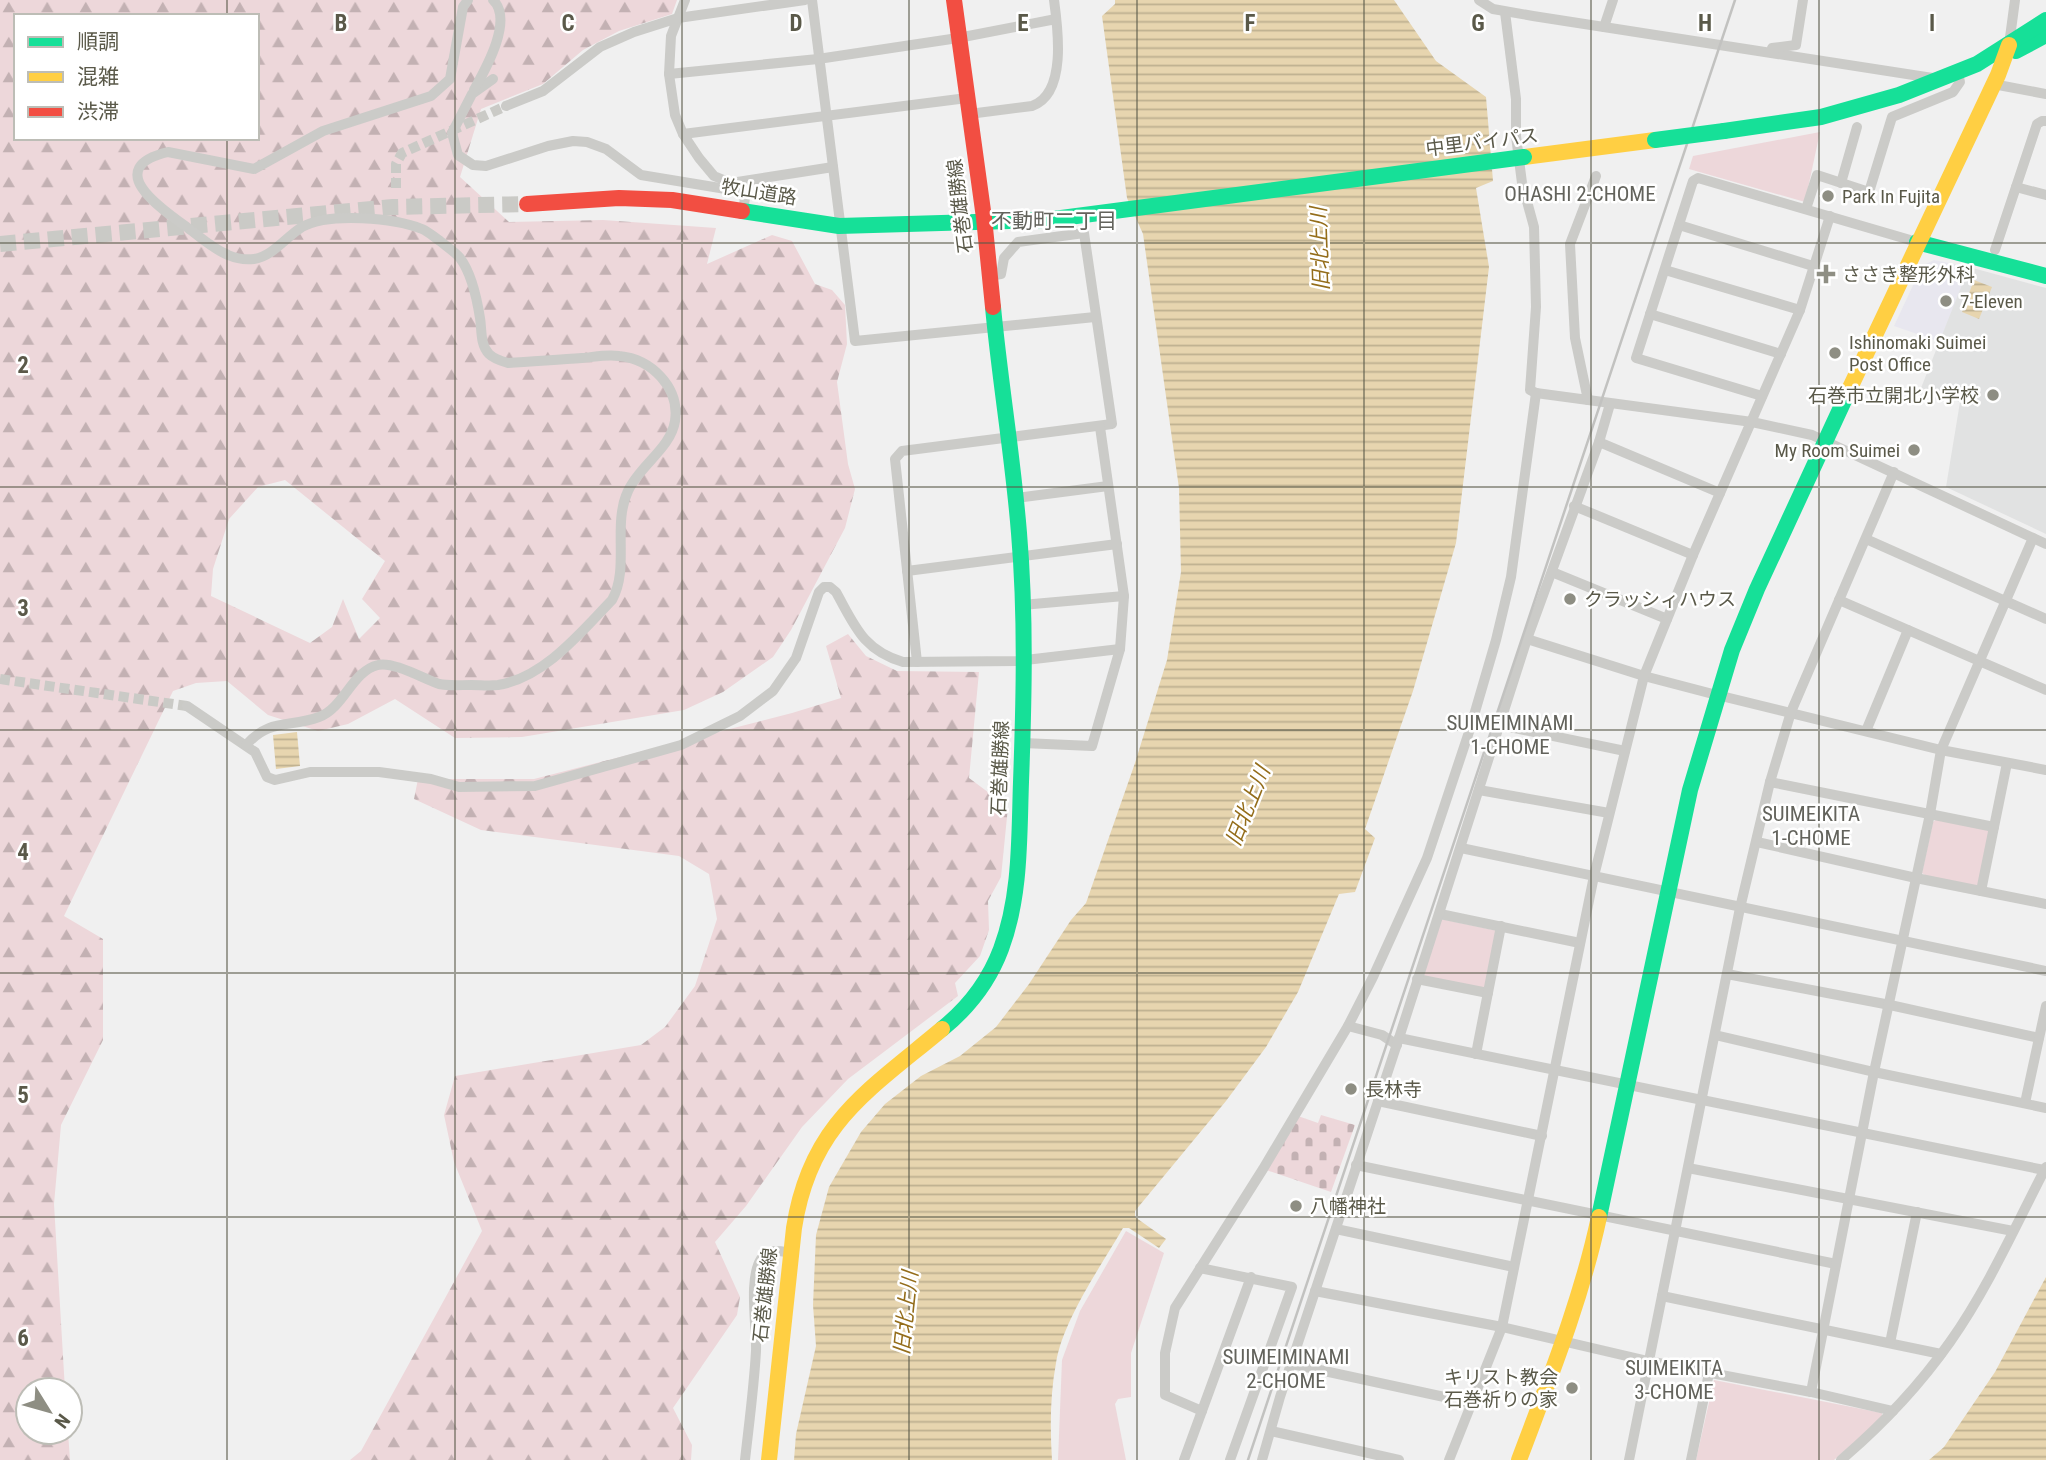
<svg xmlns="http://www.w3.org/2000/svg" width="2046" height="1460" font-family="'Roboto Condensed','Noto Sans JP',sans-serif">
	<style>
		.commercial { fill: #e8e7ef }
		.education { fill: #e1e2e2 }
		.green { fill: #edd7da }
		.forest { fill: url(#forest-firs); fill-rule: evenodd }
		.cemetery { fill: url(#cemetery-stones) }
		.water { fill: url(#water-rules) }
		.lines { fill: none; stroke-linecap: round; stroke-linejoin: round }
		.street-tunnel { stroke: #cacac6; stroke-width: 10; stroke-dasharray: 10 5; stroke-linecap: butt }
		.secondary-tunnel { stroke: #cacac6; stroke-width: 16; stroke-dasharray: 16 8; stroke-linecap: butt }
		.street { stroke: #cbcbc8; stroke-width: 10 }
		.fast { stroke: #16e098; stroke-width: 16 }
		.slow { stroke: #ffcf43; stroke-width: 16 }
		.jam { stroke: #f24e42; stroke-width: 16 }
		.rail { stroke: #c2c2c0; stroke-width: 2.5 }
		.fast-bridge { stroke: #16e098; stroke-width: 16 }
		.grid { fill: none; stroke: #5a5949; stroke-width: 2; stroke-opacity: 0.55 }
		.poi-dot { fill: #8e8e83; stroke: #fff; stroke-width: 2.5 }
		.labels { text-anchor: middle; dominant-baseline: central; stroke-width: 5; stroke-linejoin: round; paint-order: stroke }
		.street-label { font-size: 19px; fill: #5a5949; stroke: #fff }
		.poi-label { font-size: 19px; fill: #5a5949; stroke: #fff; text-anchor: start }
		.neighbourhood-label { font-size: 21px; fill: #63635c; stroke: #fff }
		.water-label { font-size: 21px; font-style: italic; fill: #946d1a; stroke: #fff }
		.grid-label { font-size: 23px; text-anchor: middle; font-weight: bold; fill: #5a5949; stroke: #fff; stroke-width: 5; stroke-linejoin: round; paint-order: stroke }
	</style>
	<defs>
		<pattern id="forest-firs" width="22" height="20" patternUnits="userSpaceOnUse" patternTransform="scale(1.75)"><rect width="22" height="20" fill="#edd7da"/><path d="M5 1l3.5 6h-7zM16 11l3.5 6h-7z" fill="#c3b1b3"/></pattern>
		<pattern id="cemetery-stones" width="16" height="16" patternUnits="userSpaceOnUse" patternTransform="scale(1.75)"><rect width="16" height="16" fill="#edd7da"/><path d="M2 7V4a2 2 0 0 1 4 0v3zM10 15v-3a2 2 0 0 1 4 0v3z" fill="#c3b1b3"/></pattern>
		<pattern id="water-rules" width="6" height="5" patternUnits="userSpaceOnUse" patternTransform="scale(1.75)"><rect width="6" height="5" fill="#e7d5af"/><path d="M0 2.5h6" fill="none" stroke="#beb090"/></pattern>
	</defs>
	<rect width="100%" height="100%" fill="#f0f0f0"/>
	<path class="commercial" d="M1934,260L1969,267L1940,342L1894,326L1922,266Z"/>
	<path class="education" d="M1969,267L2046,288V534L1946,487L1960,402L1921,388Z"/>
	<g class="green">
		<path d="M1820,132L1805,202L1689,169L1693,156Z"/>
		<path d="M1937,819L1989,829L1980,888L1928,877L1922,873L1933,822Z"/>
		<path d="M1441,919L1498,931L1485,989L1423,977Z"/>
		<path d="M1126,1231L1164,1253L1131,1353V1397L1118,1399L1115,1404L1126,1460H1058L1062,1360L1080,1311Z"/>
		<path d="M1714,1380L1882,1413V1419L1834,1460H1696Z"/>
	</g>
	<g class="forest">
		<path d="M0,0H677L672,14L619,31L583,50L543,84L481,109L460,177L509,222L603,220L716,228L707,264L772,235L792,241L815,284L832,290L845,305L847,344L837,382L848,464L855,489L845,528L791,630L773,657L723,692L684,710L522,737L455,738L395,699L348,724L318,731L268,715L227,681L196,683L173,691L64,916L103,939V1040L61,1125L54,1204L65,1390H28V1432H68L70,1460H0ZM16,16H257V138H16ZM285,480L385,561L362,599L380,618L359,639L343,599L332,627L310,643L211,596L213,569L229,519L258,487Z"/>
		<path d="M848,634L866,656L897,671L979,672L969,778L1008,807L1001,877L988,901L989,930L980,956L955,983L958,996L848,1079L802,1127L746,1206L715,1242L740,1297L737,1315L673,1408L692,1445L691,1460H350L361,1451L482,1231L454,1162L444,1115L455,1076L641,1045L665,1027L695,986L717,919L709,874L679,856L481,830L414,799L418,779H534L792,713L841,698L826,646Z"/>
	</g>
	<path class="cemetery" d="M1321,1115L1355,1125L1331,1192L1263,1169L1298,1116L1318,1123Z"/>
	<g class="water">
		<path d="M1115,0H1394L1436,61L1486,97L1493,181L1476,188L1489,267L1456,543L1413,691L1365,829L1375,838L1355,892L1339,894L1298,992L1266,1047L1226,1101L1135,1211V1217L1166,1239L1159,1248L1129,1228H1123C1101,1266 1063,1320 1056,1363C1050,1395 1050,1428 1052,1460H794L796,1434L816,1346L813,1305L816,1235L829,1187L861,1132L885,1104L921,1076L960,1056L996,1027L1029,984L1071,920L1086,903L1135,763L1167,660L1181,572L1179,488L1143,234L1127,198L1102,16L1115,4Z"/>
		<path d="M1974,280L1992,287L1979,319L1962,312Z"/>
		<path d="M297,732L300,766L276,769L273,735Z"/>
		<path d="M2046,1277V1460H1929L1944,1447L1995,1372Z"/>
	</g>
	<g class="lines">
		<g class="street-tunnel">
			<path d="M396,188V164L402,153L506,106"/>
			<path d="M0,679L187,706"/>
		</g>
		<path class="secondary-tunnel" d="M0,244L393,207L527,204"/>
		<g class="street">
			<path d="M685,0L671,36L669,74L675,115L683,134L699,158L714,176L731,183L833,167"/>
			<path d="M812,0L855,341L1095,317"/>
			<path d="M1479,0L1493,9L1533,16L1939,79"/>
			<path d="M1505,12L1516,99V136L1522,183L1534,227L1536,307L1530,390L1536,393L1752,422L1812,435L2046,544"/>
			<path d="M1604,27L1613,0"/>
			<path d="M2009,45L2015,0"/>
			<path d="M1772,48L1796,45L1803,0"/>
			<path d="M669,74L818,59L958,38L1056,19"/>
			<path d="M493,79L472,94L452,133L458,155L473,165L486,166L548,146L573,141L587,142L606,149L641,175L738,191L745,198L743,212"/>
			<path d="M1993,84L2046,94"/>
			<path d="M474,90C485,70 514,20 493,0"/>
			<path d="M506,106L543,91L600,47L634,32L678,18L805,0"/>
			<path d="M969,114L1032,106C1067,94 1058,29 1054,0"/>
			<path d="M683,134L967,98"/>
			<path d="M1841,183L1857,127"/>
			<path d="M2016,187L2046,195"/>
			<path d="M1806,209L1817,175L1869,192L1892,117L1953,92L1960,82L1958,73"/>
			<path d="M1679,225L1813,266"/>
			<path d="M1995,250L2037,124L2042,121H2046"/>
			<path d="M1665,270L1800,310"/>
			<path d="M1650,314L1781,354"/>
			<path d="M1762,396L1636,358L1693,181L1698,178L1917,242"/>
			<path d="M1588,400L1575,338L1570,244L1596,176"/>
			<path d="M1599,442L1720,493"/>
			<path d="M1016,498L1108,486"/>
			<path d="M1574,506L1693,555"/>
			<path d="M1866,539L2046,619"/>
			<path d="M907,571L1117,544"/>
			<path d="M1552,572L1667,619"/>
			<path d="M1839,600L2046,690"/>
			<path d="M1022,605L1124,596"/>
			<path d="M1527,639L1644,676L1709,693L1941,750L2046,770"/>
			<path d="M917,662L895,459L902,451L1112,424L1084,233L1018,242L1004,258L1001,274L989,276"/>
			<path d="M187,706L255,752L267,777L275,780L310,772H379L431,779L459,787L535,786L681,745L740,716L773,691L796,658L819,592L824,587H830L836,592C855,626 863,650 903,662L1017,661L1120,649"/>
			<path d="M1500,725L1625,751"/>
			<path d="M1866,731L1908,630"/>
			<path d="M1023,743L1092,746L1120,649L1124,596L1100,427"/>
			<path d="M246,745C270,718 289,728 319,717C344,708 352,671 378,665C393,661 424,679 439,684C449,686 460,685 471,685C480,685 489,686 498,685C544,678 581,632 612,600C630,568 612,525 628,491C639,466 671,448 675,421C680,387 651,359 619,356C607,354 594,357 582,358C557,360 532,361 508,363C501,361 494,359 489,354C480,345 482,330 480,318C477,299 472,274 460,258C455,252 446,246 440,241C434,237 429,232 422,229C395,218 329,212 302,227C287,236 272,257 254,259C246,260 235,258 228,255C213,249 200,237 188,228C161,209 101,168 168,152L254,169L323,131L431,96L450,79L463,7L468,0"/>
			<path d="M1770,782L1994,827"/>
			<path d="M1479,790L1609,813"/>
			<path d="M1757,842L1916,878L2046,904"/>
			<path d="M1461,848L2046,971"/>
			<path d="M1981,891L2007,763"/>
			<path d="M1440,914L1580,943"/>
			<path d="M1727,974L1890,1005L2039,1038"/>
			<path d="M1417,979L1488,993"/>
			<path d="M1348,1026L1382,1035L1397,1045"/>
			<path d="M1715,1035L1874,1072L2046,1108"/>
			<path d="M1399,1038L2044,1170"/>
			<path d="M1476,1054L1501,926"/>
			<path d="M1378,1101L1542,1136"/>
			<path d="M2025,1103L2046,1006"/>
			<path d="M1356,1165L1836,1264"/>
			<path d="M1688,1168L2013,1231"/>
			<path d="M1336,1229L1514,1267"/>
			<path d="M1200,1268L1292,1287L1230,1460"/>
			<path d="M1315,1291L1502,1327L1648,1361L1811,1392L1893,1411"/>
			<path d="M1662,1296L1941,1354"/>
			<path d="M1890,1343L1917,1212"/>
			<path d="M1292,1364L1472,1403"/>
			<path d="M1811,1392L1874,1072L1930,814L1941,750L2033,538"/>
			<path d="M1202,1411L1165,1395V1353L1175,1308L1263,1169L1348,1026L1373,977L1427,858L1470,729L1496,640L1511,577L1536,393"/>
			<path d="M1271,1431L1399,1460"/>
			<path d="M745,1460C749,1424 754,1387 756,1351C757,1327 748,1279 761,1259C769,1248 779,1251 791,1253"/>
			<path d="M1184,1460L1251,1277"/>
			<path d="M1262,1460L1280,1397L1399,1038L1527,639L1599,442L1610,404"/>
			<path d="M1449,1460L1502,1327L1594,876L1644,676L1693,555L1800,310L1830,216"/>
			<path d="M1629,1460L1740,908L1770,782L1791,712L1894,472"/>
			<path d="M1691,1460L1709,1373"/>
			<path d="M1841,1460C1882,1425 1919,1386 1950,1342C1988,1288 2016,1225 2046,1167"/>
		</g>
		<g class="fast">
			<path d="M2016,51L2046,35"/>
			<path d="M1724,131L1821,117L1899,95L1977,64L2046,20"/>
			<path d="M742,211L839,226L1046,220"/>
			<path d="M1917,242L2046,276"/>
			<path d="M942,1029C968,1008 989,981 1001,949C1021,896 1019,837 1021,782C1024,699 1026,616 1019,533C1013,457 1000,382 993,307"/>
			<path d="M1599,1217L1690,790L1732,650L1757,589L1849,390"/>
		</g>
		<g class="slow">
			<path d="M1524,157L1655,140"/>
			<path d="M1849,390L1998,75L2009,45"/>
			<path d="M769,1460L794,1228C810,1124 868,1091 942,1029"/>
			<path d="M1519,1460C1549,1380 1581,1301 1599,1217"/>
		</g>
		<g class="jam">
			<path d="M954,0L984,218L993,307"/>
			<path d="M527,204L619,198L672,200L742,211"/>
		</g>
		<path class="rail" d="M1248,1460L1735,0"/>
		<g class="fast-bridge">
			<path d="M1655,140L1724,131"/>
			<path d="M1046,220L1524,157"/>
		</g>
	</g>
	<path class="grid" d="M227,0V16M455,0V1460M682,0V1460M909,0V1460M1137,0V1460M1364,0V1460M1591,0V1460M1819,0V1460M227,138V1460M0,243H2046M0,487H2046M0,730H2046M0,973H2046M0,1217H2046"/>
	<g class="poi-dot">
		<circle cx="1828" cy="196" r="7"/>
		<path d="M1822.5 263.5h7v7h7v7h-7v7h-7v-7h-7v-7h7z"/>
		<circle cx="1946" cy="301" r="7"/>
		<circle cx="1835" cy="353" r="7"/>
		<circle cx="1993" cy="395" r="7"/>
		<circle cx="1914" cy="450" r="7"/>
		<circle cx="1570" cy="599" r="7"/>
		<circle cx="1351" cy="1089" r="7"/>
		<circle cx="1296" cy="1206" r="7"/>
		<circle cx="1572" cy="1388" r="7"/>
	</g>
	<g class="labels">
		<g class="street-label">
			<text transform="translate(1482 142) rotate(-7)">中里バイパス</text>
			<text transform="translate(759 192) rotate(9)">牧山道路</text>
			<text transform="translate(960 206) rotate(-97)">石巻雄勝線</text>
			<text transform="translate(1000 768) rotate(-88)">石巻雄勝線</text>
			<text transform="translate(765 1295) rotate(-84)">石巻雄勝線</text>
		</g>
		<g class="poi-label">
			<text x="1842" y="196">Park In Fujita</text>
			<text x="1842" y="274">ささき整形外科</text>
			<text x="1960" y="301">7-Eleven</text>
			<text x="1849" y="342">Ishinomaki Suimei<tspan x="1849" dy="22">Post Office</tspan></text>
			<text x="1979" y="395" text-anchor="end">石巻市立開北小学校</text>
			<text x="1900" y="450" text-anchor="end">My Room Suimei</text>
			<text x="1584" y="599">クラッシィハウス</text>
			<text x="1365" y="1089">長林寺</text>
			<text x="1310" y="1206">八幡神社</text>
			<text x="1558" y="1377" text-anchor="end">キリスト教会<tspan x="1558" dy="22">石巻祈りの家</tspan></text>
		</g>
		<g class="neighbourhood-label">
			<text x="1580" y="194">OHASHI 2-CHOME</text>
			<text x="1054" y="221">不動町二丁目</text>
			<text x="1510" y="723">SUIMEIMINAMI<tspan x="1510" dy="24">1-CHOME</tspan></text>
			<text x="1811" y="814">SUIMEIKITA<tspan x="1811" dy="24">1-CHOME</tspan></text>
			<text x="1286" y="1357">SUIMEIMINAMI<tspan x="1286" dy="24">2-CHOME</tspan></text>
			<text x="1674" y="1368">SUIMEIKITA<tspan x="1674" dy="24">3-CHOME</tspan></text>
		</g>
		<g class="water-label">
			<text transform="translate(1320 249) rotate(-92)">旧北上川</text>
			<text transform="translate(1248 806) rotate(-68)">旧北上川</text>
			<text transform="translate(906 1313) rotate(-84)">旧北上川</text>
		</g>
	</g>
	<g class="grid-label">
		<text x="341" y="31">B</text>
		<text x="568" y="31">C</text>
		<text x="796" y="31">D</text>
		<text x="1023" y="31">E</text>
		<text x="1250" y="31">F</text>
		<text x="1478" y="31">G</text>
		<text x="1705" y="31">H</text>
		<text x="1932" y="31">I</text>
		<text x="23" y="373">2</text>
		<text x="23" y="616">3</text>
		<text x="23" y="860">4</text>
		<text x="23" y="1103">5</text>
		<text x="23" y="1346">6</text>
	</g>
	<rect x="14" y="14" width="245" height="126" fill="#ffffff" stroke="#bdbdb6" stroke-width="2"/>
	<rect x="28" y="37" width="35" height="10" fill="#16e098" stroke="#bdbdb6" stroke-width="2"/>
	<text x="77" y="49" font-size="21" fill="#5a5949">順調</text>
	<rect x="28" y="72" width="35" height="10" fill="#ffcf43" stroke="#bdbdb6" stroke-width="2"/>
	<text x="77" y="84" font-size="21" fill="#5a5949">混雑</text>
	<rect x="28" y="107" width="35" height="10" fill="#f24e42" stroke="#bdbdb6" stroke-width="2"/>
	<text x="77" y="119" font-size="21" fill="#5a5949">渋滞</text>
	<g transform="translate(49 1411) rotate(127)"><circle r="33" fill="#ffffff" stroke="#bdbdb6" stroke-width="2"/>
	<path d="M0-5L12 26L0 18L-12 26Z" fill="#8e8e83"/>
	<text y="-10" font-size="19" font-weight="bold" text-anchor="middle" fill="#5a5949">N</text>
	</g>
</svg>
